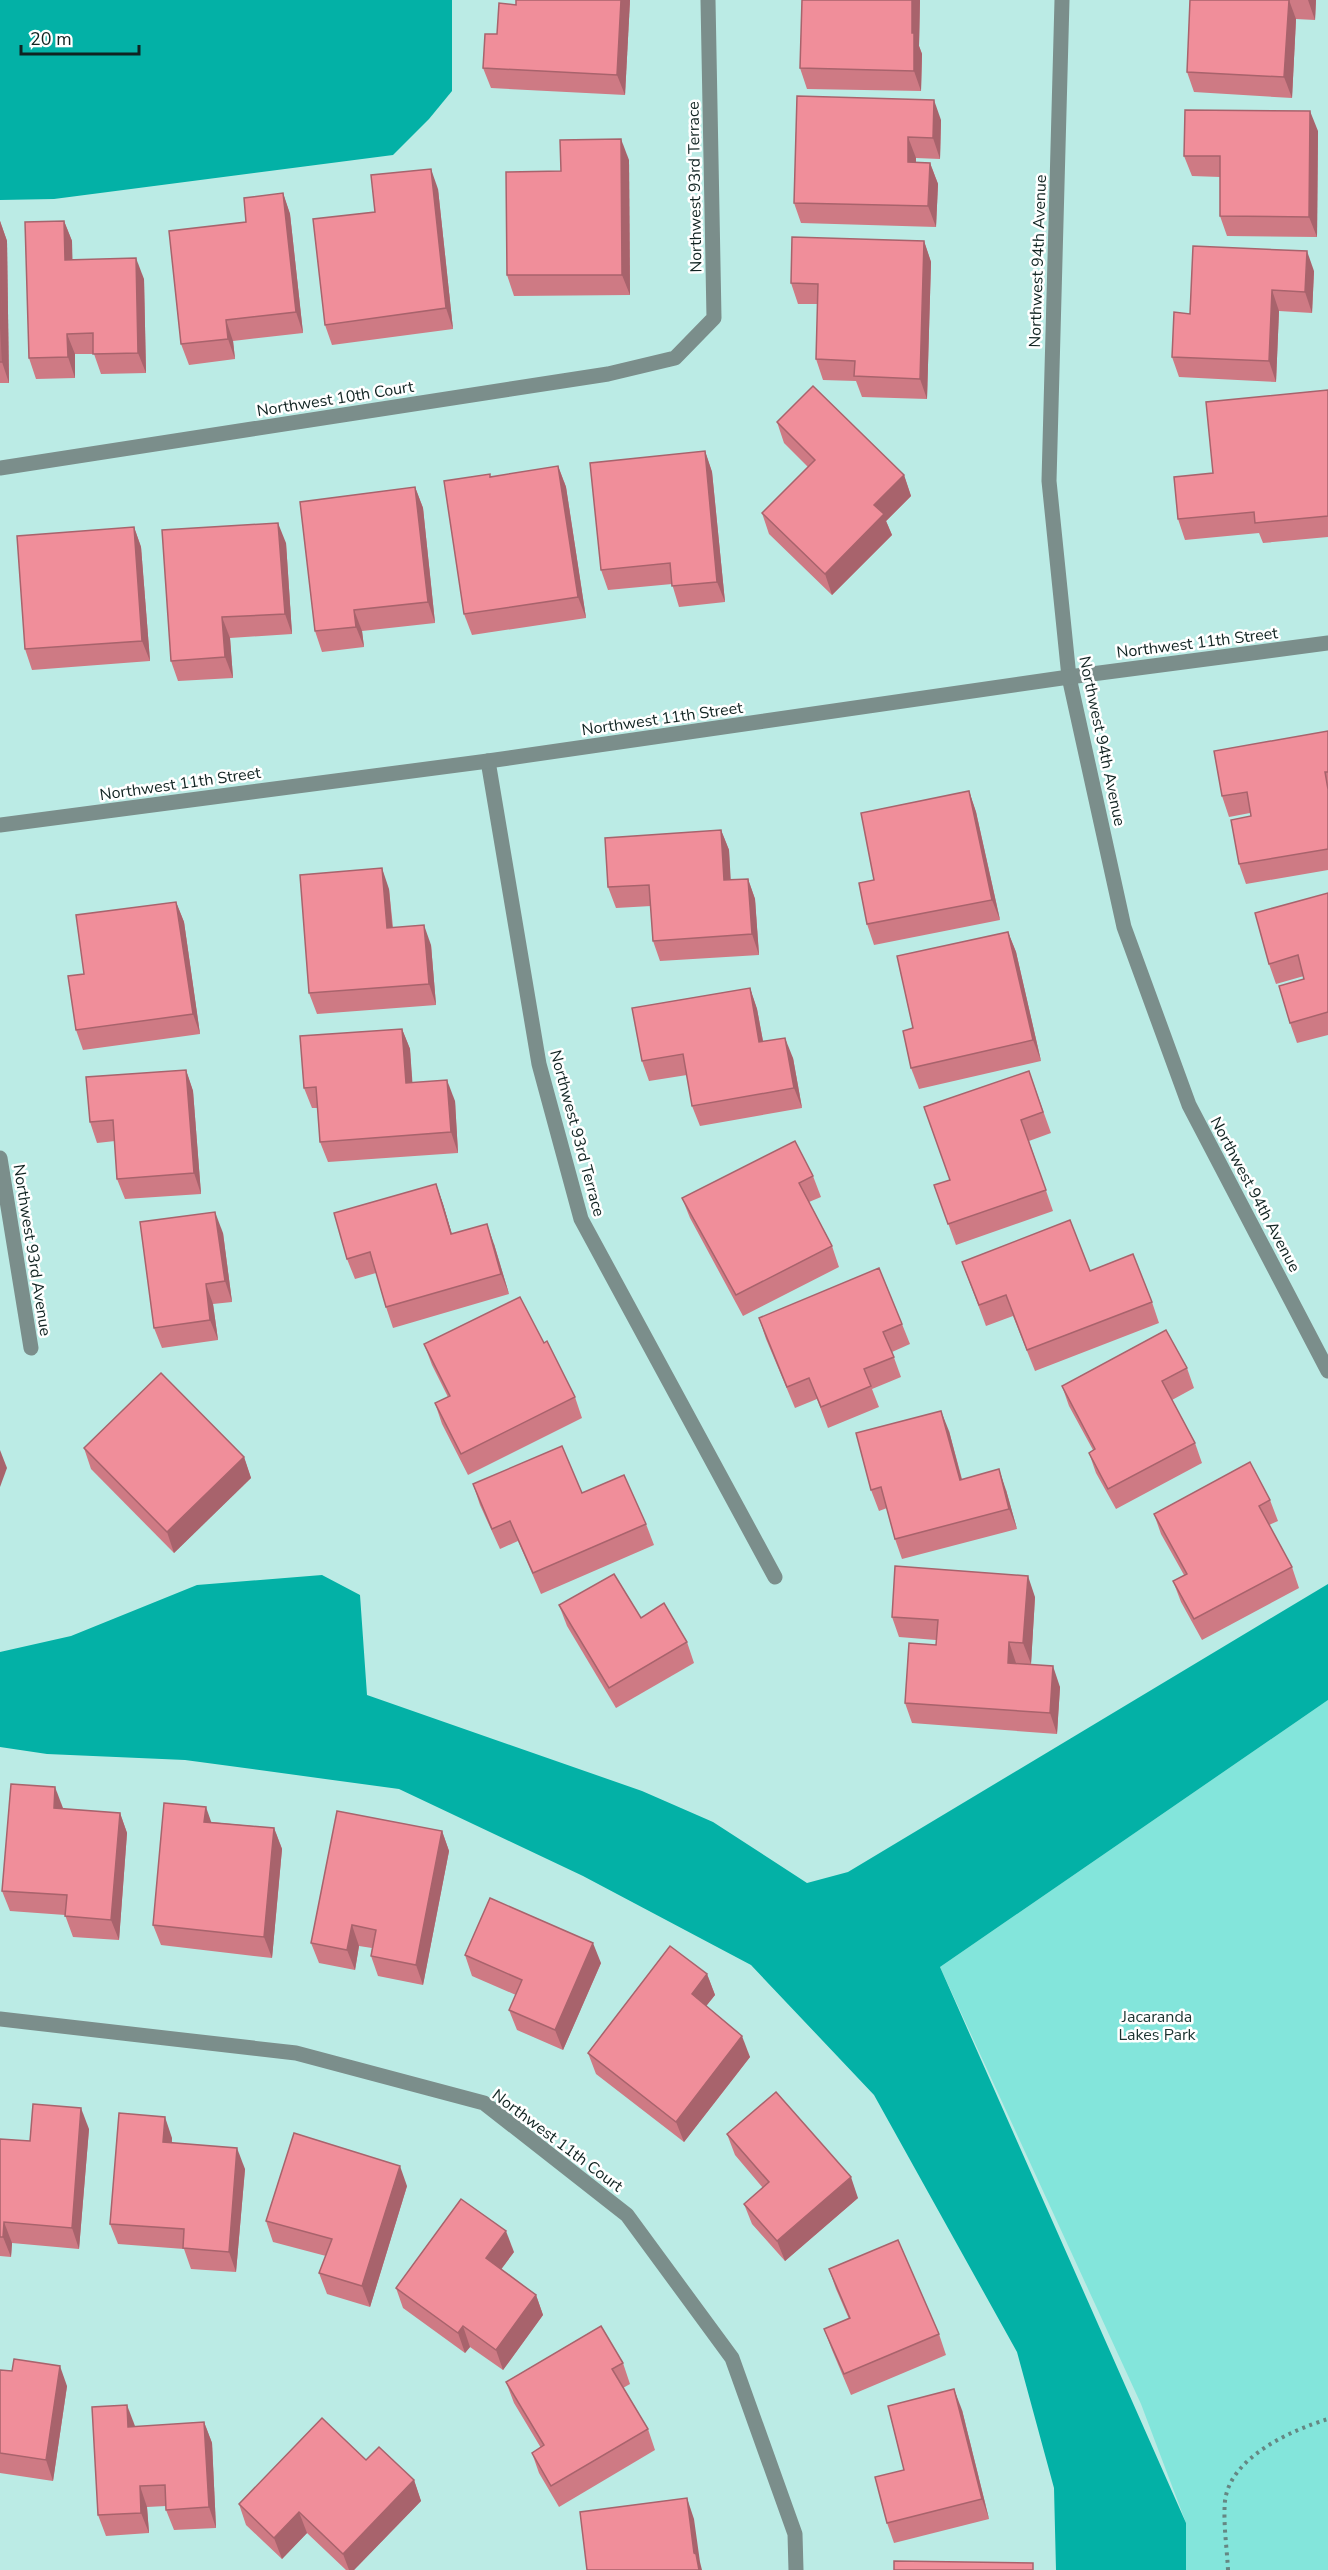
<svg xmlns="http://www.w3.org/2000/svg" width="1328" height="2570" font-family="'Nunito Sans',sans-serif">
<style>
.green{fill:#83e5db}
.water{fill:#03b1a6}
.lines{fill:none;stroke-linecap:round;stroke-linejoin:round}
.path{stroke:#658783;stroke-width:4;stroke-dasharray:3 4.5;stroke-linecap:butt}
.minor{stroke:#7b8e8b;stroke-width:15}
.wall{fill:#ce7a84}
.shaded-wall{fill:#a8636c}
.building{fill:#f08e9a;stroke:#a8636c;stroke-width:1.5}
.labels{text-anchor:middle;stroke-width:5;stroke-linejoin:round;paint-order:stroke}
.street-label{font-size:16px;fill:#102321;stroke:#fff}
.park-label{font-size:16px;fill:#1b3330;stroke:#fff}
</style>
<rect width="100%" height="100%" fill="#bbebe5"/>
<path class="green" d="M1328 1700V2570H1186V2523L1141 2404 940 1967Z"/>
<g class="water">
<path d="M0 0H452V91L429 119 393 155 54 199 0 200Z"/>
<path d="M322 1575 360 1595 367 1695 642 1791 713 1822 807 1883 848 1872 1328 1584V1700L940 1967 1186 2523V2570H1056L1054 2488 1017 2352 874 2095 751 1965 583 1876 399 1789 185 1760 47 1754 0 1747V1652L71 1636 197 1585Z"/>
</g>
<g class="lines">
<path class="path" d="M1228 2570C1227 2548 1223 2523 1225 2501 1230 2457 1292 2430 1328 2419"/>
<g class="minor">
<path d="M1062 0 1049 481 1069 677 1124 927 1189 1105 1328 1371"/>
<path d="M0 468 608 374 675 358 714 318 708 0"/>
<path d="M488 761 539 1064 581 1219 775 1577"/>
<path d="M0 825 488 761 1069 677 1328 643"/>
<path d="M0 1158 31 1348"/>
<path d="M0 2019 296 2053 484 2103 627 2215 732 2358 795 2534 796 2570"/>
</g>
</g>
<g class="wall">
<path d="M630 0 625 95 491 88 483 68 497 34 516 5Z"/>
<path d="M802 0H920L919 46 922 54 921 91 807 89 800 68Z"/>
<path d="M1190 0H1316L1315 20 1296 19 1292 98 1194 92 1187 72Z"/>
<path d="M797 96 941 120 940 159 916 158V163H930L938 184 936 227 801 223 794 203Z"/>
<path d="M1318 131 1317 237 1227 236 1220 216V177L1192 176 1184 156Z"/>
<path d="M629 160 630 295 514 296 507 275 561 171Z"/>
<path d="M438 189 453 329 332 345 325 325 375 212Z"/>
<path d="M283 193 290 214 303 333 233 341 235 359 189 365 181 344 246 222Z"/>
<path d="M0 221 7 241 9 383H0Z"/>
<path d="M64 221 72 241V260L144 279 146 373 101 374 94 354H75V378L36 379 29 358Z"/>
<path d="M924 241 931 262 927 399 862 397 856 381 823 380 816 359 818 304H798L791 283Z"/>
<path d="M1314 271 1312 313 1279 311 1276 382 1179 377 1172 357 1190 314Z"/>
<path d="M1328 390V537L1263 543 1259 533 1185 540 1178 519 1213 473Z"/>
<path d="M777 422 904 475 911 496 886 521 892 535 832 595 769 534 762 513 808 467 784 443Z"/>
<path d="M705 451 712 472 725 602 679 607 672 584 608 590 601 570Z"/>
<path d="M558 466 566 487 586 618 472 635 464 614Z"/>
<path d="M415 487 423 508 435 623 362 631 364 647 322 652 315 631Z"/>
<path d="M134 527 141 547 150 661 32 670 25 649Z"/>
<path d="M286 543 292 634 230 638 233 678 178 681 171 661Z"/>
<path d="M1328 731V870L1246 884 1239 864 1251 816 1250 813 1229 817 1222 796Z"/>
<path d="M969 791 976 812 1000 920 874 945 867 924Z"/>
<path d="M721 830 729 850 730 879H748L755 899 759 955 660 961 653 941 651 906 616 908 608 887Z"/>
<path d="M389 889 393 927 431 945 436 1005 317 1014 309 993Z"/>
<path d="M1328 893V1035L1297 1043 1290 1023 1304 979V976L1276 984 1269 964Z"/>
<path d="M176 902 184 922 200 1034 83 1050 76 1030 84 974Z"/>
<path d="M1008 932 1016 952 1041 1061 919 1089 911 1068 913 1028Z"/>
<path d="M750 988 757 1009 763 1041 793 1058 802 1108 700 1126 692 1106 687 1075 649 1081 642 1061Z"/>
<path d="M402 1029 410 1049 412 1083 455 1101 458 1153 328 1162 320 1142 318 1108H312L304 1088Z"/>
<path d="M186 1070 193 1091 201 1194 125 1199 117 1179 115 1141 97 1143 90 1122Z"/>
<path d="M1029 1071 1051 1133 1029 1141 1053 1211 956 1245 934 1185 950 1180Z"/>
<path d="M813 1176 821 1197 809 1202 832 1246 839 1267 743 1316 690 1218 682 1198Z"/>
<path d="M436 1184 443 1204 452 1234 494 1244 509 1294 393 1328 386 1307 376 1273 355 1279 347 1259Z"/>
<path d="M223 1233 232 1302 213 1304 218 1340 162 1348 154 1328Z"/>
<path d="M962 1262 1090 1271 1152 1302 1159 1323 1035 1371 1013 1316 986 1326Z"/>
<path d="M759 1318 902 1324 910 1344 892 1352 901 1377 872 1389 879 1407 828 1428 817 1399 795 1408 766 1339Z"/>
<path d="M544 1343 575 1397 582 1418 468 1475 442 1424 435 1403 448 1397 432 1365 424 1344Z"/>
<path d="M1187 1368 1194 1388 1172 1400 1195 1443 1202 1463 1116 1509 1096 1473 1089 1453 1093 1450 1069 1406 1062 1386Z"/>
<path d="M949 1431 962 1479 1006 1490 1017 1529 902 1559 895 1539 887 1508 879 1511 871 1490Z"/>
<path d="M84 1448 244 1457 251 1478 174 1553 91 1469Z"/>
<path d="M473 1484 582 1493 646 1524 654 1545 541 1594 518 1541 500 1549 480 1505Z"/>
<path d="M1270 1500 1278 1521 1269 1525 1292 1567 1299 1588 1202 1640 1181 1602 1173 1581 1184 1575 1161 1534 1154 1514Z"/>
<path d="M1035 1597 1031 1664 1060 1687 1057 1734 912 1723 905 1703 936 1645V1640L899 1637 892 1617Z"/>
<path d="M559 1605 641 1618 687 1642 694 1663 616 1708 567 1626Z"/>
<path d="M63 1808V1809L120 1813 127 1833 119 1940 73 1937 65 1915 10 1911 2 1891Z"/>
<path d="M211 1822 274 1828 282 1849 272 1958 161 1945 153 1925Z"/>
<path d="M442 1831 449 1851 423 1985 378 1976 371 1956 372 1948 359 1946 355 1970 319 1963 311 1943Z"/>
<path d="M465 1955 601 1963 563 2050 517 2030 509 2010 516 1995 472 1976Z"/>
<path d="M707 1974 715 1995 706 2006 750 2057 684 2142 596 2074 588 2053Z"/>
<path d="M89 2129 79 2249 12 2243 11 2257 0 2256V2139L30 2141Z"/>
<path d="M727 2134 858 2198 785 2261 752 2224 744 2204 763 2188 735 2155Z"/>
<path d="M172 2138V2143L245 2169 236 2272 191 2269 184 2249 118 2244 110 2224Z"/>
<path d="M407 2186 370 2307 327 2294 319 2273 326 2256 273 2242 266 2221Z"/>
<path d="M514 2252 501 2269 536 2295 543 2315 503 2370 470 2347 465 2353 403 2308 396 2288Z"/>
<path d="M829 2269 939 2334 946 2355 851 2395 832 2350 824 2329 849 2319 836 2289Z"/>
<path d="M623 2363 630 2384 623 2388 648 2429 655 2450 559 2507 539 2473 532 2453 541 2448 514 2403 506 2382Z"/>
<path d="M0 2370 67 2386 53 2481 0 2473Z"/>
<path d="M962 2410 989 2519 894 2543 887 2523 904 2470Z"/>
<path d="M204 2422 212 2443 216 2528 174 2530 166 2510V2506L147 2507 149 2533 106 2536 98 2515 135 2427Z"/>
<path d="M366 2460 414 2480 421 2501 354 2570H346L307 2533 282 2559 246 2525 239 2504Z"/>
</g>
<g class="shaded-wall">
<path d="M621 0H630L625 95 617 75Z"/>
<path d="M912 0H920L919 46 922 54 921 91 914 71 912 33Z"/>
<path d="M1289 0 1296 19 1292 98 1284 77Z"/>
<path d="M1308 0H1316L1315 20Z"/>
<path d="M934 100 941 120 940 159 933 138Z"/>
<path d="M1310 111 1318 131 1317 237 1309 217Z"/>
<path d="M908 137 916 158 915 183 908 162Z"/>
<path d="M621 139 629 160 630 295 622 275Z"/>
<path d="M930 163 938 184 936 227 928 206Z"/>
<path d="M431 169 438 189 453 329 446 308Z"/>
<path d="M283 193 290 214 303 333 296 312Z"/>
<path d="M0 221 7 241 9 383 2 362Z"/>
<path d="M64 221 72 241 73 280 65 260Z"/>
<path d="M924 241 931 262 927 399 920 379Z"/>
<path d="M1307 251 1314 271 1312 313 1305 292Z"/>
<path d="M136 258 144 279 146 373 138 353Z"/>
<path d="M1272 290 1279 311 1276 382 1269 361Z"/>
<path d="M226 320 233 341 235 359 228 339Z"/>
<path d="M67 334 75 354V378L68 357Z"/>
<path d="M705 451 712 472 725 602 717 582Z"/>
<path d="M558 466 566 487 586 618 578 597Z"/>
<path d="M904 475 911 496 886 521 892 535 832 595 825 574 874 505Z"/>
<path d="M415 487 423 508 435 623 428 602Z"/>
<path d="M278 523 286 543 292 634 285 614Z"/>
<path d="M134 527 141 547 150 661 142 641Z"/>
<path d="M354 610 362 631 364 647 356 627Z"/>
<path d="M222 617 230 638 233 678 225 657Z"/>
<path d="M969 791 976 812 1000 920 992 900Z"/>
<path d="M721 830 729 850 732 900 724 880Z"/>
<path d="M382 868 389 889 394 948 387 928Z"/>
<path d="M748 879 755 899 759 955 752 934Z"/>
<path d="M176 902 184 922 200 1034 193 1014Z"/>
<path d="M424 925 431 945 436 1005 429 984Z"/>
<path d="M1008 932 1016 952 1041 1061 1033 1040Z"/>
<path d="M750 988 757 1009 767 1063 759 1042Z"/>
<path d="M402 1029 410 1049 414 1104 406 1083Z"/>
<path d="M785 1038 793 1058 802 1108 794 1088Z"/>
<path d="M186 1070 193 1091 201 1194 194 1173Z"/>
<path d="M447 1080 455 1101 458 1153 451 1132Z"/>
<path d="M436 1184 443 1204 458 1255 451 1234Z"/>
<path d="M215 1212 223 1233 232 1302 225 1281Z"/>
<path d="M487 1224 494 1244 509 1294 501 1274Z"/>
<path d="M206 1284 213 1304 218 1340 210 1320Z"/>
<path d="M941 1411 949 1431 967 1500 960 1480Z"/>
<path d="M0 1450 7 1468 0 1487Z"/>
<path d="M244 1457 251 1478 174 1553 167 1532Z"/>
<path d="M999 1469 1006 1490 1017 1529 1009 1509Z"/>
<path d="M1028 1576 1035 1597 1031 1664 1023 1643Z"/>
<path d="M1009 1642 1016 1663H1008Z"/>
<path d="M1053 1666 1060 1687 1057 1734 1050 1713Z"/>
<path d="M55 1787 63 1808 61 1828 54 1808Z"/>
<path d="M206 1807 213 1827 204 1822Z"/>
<path d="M120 1813 127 1833 119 1940 111 1920Z"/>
<path d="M274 1828 282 1849 272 1958 264 1937Z"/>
<path d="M442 1831 449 1851 423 1985 416 1965Z"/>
<path d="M352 1925 359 1946 355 1970 347 1950Z"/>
<path d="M593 1943 601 1963 563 2050 555 2030Z"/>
<path d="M707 1974 715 1995 699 2015 692 1994Z"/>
<path d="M742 2036 750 2057 684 2142 676 2122Z"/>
<path d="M81 2108 89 2129 79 2249 72 2228Z"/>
<path d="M165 2117 172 2138 170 2163 163 2142Z"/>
<path d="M237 2148 245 2169 236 2272 229 2252Z"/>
<path d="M400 2166 407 2186 370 2307 362 2286Z"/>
<path d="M851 2177 858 2198 785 2261 777 2241Z"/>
<path d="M4 2222 12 2243 11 2257 3 2237Z"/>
<path d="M506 2231 514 2252 494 2279 486 2258Z"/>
<path d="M536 2295 543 2315 503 2370 496 2350Z"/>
<path d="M463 2326 470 2347 465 2353 458 2333Z"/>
<path d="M60 2366 67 2386 53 2481 46 2460Z"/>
<path d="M954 2389 962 2410 989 2519 982 2499Z"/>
<path d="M127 2405 135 2426 136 2448 128 2427Z"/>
<path d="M204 2422 212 2443 216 2528 209 2507Z"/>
<path d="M414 2480 421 2501 354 2570H349L343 2554Z"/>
<path d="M140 2486 147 2507 149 2533 141 2513Z"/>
<path d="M687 2498 694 2519 700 2562 702 2570H699L694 2553Z"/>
<path d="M299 2512 307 2533 282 2559 274 2538Z"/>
</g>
<g class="building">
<path d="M516 0H621L617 75 483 68 485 34H497L499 3 516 5Z"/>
<path d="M802 0H912V33H914V71L800 68Z"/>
<path d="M1190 0H1289L1284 77 1187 72Z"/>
<path d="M797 96 934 100 933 138 908 137V162L930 163 928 206 794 203Z"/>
<path d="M1185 110 1310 111 1309 217 1220 216V156H1184Z"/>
<path d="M621 139 622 275H507L506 172 561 171 560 140Z"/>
<path d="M431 169 446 308 325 325 313 219 375 212 371 175Z"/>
<path d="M283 193 296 312 226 320 228 339 181 344 169 231 246 222 244 198Z"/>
<path d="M64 221 65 260 136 258 138 353 93 354V333L67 334 68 357 29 358 25 222Z"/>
<path d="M0 226 2 362H0Z"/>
<path d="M792 237 924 241 920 379 854 376 855 361 816 359 818 284 791 283Z"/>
<path d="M1193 246 1307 251 1305 292 1272 290 1269 361 1172 357 1174 312 1190 314Z"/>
<path d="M813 386 904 475 874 505 884 514 825 574 762 513 815 460 777 422Z"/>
<path d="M1328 390V516L1255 523 1254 512 1178 519 1174 477 1213 473 1206 402Z"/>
<path d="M705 451 717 582 672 586 670 563 601 570 590 463Z"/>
<path d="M558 466 578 597 464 614 444 481 490 474V477Z"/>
<path d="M415 487 428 602 354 610 356 627 315 631 300 502Z"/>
<path d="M278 523 285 614 222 617 225 657 171 661 162 530Z"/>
<path d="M134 527 142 641 25 649 17 536Z"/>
<path d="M1328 731V772H1325L1328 789V849L1239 864 1231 820 1251 816 1247 792 1222 796 1214 751Z"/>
<path d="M969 791 992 900 867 924 859 883 874 880 861 813Z"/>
<path d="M721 830 724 880 748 879 752 934 653 941 649 885 608 887 605 838Z"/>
<path d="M382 868 387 928 424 925 429 984 309 993 300 875Z"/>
<path d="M1328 893V1012L1290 1023 1279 986 1304 979 1298 955 1269 964 1255 913Z"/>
<path d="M176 902 193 1014 76 1030 68 976 84 974 76 915Z"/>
<path d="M1008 932 1033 1040 911 1068 903 1031 913 1028 897 956Z"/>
<path d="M750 988 759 1042 785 1038 794 1088 692 1106 683 1054 642 1061 632 1008Z"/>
<path d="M402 1029 406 1083 447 1080 451 1132 320 1142 316 1087 304 1088 300 1036Z"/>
<path d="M186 1070 194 1173 117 1179 113 1120 90 1122 86 1077Z"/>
<path d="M1029 1071 1043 1112 1021 1120 1046 1190 948 1224 934 1185 950 1180 924 1107Z"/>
<path d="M795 1141 813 1176 799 1183 832 1246 736 1295 682 1198Z"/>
<path d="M436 1184 451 1234 487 1224 501 1274 386 1307 370 1252 347 1259 334 1213Z"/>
<path d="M215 1212 225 1281 206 1284 210 1320 154 1328 140 1222Z"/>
<path d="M1070 1220 1090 1271 1133 1254 1152 1302 1027 1350 1006 1295 979 1305 962 1262Z"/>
<path d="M879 1268 902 1324 883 1332 894 1357 864 1369 871 1386 821 1407 809 1378 787 1387 759 1318Z"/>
<path d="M520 1297 544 1343 547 1341 575 1397 461 1454 435 1403 450 1396 424 1344Z"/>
<path d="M1166 1330 1187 1368 1162 1381 1195 1443 1108 1489 1089 1453 1095 1449 1062 1386Z"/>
<path d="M161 1373 244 1457 167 1532 84 1448Z"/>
<path d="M941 1411 960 1480 999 1469 1009 1509 895 1539 881 1487 871 1490 856 1433Z"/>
<path d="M562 1446 582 1493 624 1475 646 1524 533 1573 510 1521 492 1529 473 1484Z"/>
<path d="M1250 1462 1270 1500 1259 1506 1292 1567 1194 1619 1173 1581 1187 1574 1154 1514Z"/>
<path d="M895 1566 1028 1576 1023 1643 1009 1642 1008 1663 1053 1666 1050 1713 905 1703 909 1643 936 1645 938 1620 892 1617Z"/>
<path d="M614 1574 641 1618 664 1603 687 1642 609 1688 559 1605Z"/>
<path d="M11 1784 55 1787 54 1808 120 1813 111 1920 65 1916 67 1895 2 1891Z"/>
<path d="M164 1803 206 1807 204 1822 274 1828 264 1937 153 1925Z"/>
<path d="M337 1811 442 1831 416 1965 371 1956 376 1930 352 1925 347 1950 311 1943Z"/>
<path d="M490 1898 593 1943 555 2030 509 2010 522 1980 465 1955Z"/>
<path d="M670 1946 707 1974 692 1994 742 2036 676 2122 588 2053Z"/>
<path d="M776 2092 851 2177 777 2241 744 2204 769 2182 727 2134Z"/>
<path d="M33 2104 81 2108 72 2228 4 2222 3 2237H0V2139L30 2141Z"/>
<path d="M119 2113 165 2117 163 2142 237 2148 229 2252 183 2248 184 2229 110 2224Z"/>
<path d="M294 2133 400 2166 362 2286 319 2273 332 2239 266 2221Z"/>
<path d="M461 2199 506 2231 486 2258 536 2295 496 2350 463 2326 458 2333 396 2288Z"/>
<path d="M898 2240 939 2334 844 2374 824 2329 850 2318 829 2269Z"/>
<path d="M601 2326 623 2363 612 2369 648 2429 551 2486 532 2453 544 2445 506 2382Z"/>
<path d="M14 2359 60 2366 46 2460 0 2453V2370L12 2371Z"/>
<path d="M954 2389 982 2499 887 2523 875 2477 904 2470 888 2406Z"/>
<path d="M127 2405 128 2427 204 2422 209 2507 166 2510 165 2485 140 2486 141 2513 98 2515 92 2407Z"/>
<path d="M322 2418 366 2460 379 2447 414 2480 343 2554 299 2512 274 2538 239 2504Z"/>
<path d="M687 2498 694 2553 696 2554 699 2570H587L580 2512Z"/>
<path d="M894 2561 1033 2563V2570H894Z"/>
</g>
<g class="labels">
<g class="street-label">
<text transform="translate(694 187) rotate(-91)" y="6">Northwest 93rd Terrace</text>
<text transform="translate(1037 261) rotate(-88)" y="6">Northwest 94th Avenue</text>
<text transform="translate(335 398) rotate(-9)" y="6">Northwest 10th Court</text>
<text transform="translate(1197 642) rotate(-7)" y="6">Northwest 11th Street</text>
<text transform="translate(662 718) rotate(-8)" y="6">Northwest 11th Street</text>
<text transform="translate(1103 741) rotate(78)" y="6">Northwest 94th Avenue</text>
<text transform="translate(180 783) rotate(-8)" y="6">Northwest 11th Street</text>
<text transform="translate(578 1133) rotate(75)" y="6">Northwest 93rd Terrace</text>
<text transform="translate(1256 1194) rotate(62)" y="6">Northwest 94th Avenue</text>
<text transform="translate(33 1250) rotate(81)" y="6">Northwest 93rd Avenue</text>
<text transform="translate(558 2140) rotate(37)" y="6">Northwest 11th Court</text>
</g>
<g class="park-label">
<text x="1157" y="2022">Jacaranda<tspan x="1157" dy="18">Lakes Park</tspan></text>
</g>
</g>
<path d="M21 45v9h118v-9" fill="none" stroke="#102321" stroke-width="3"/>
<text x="30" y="45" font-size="18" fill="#102321" stroke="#ffffff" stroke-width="4.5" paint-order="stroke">20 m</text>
</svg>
